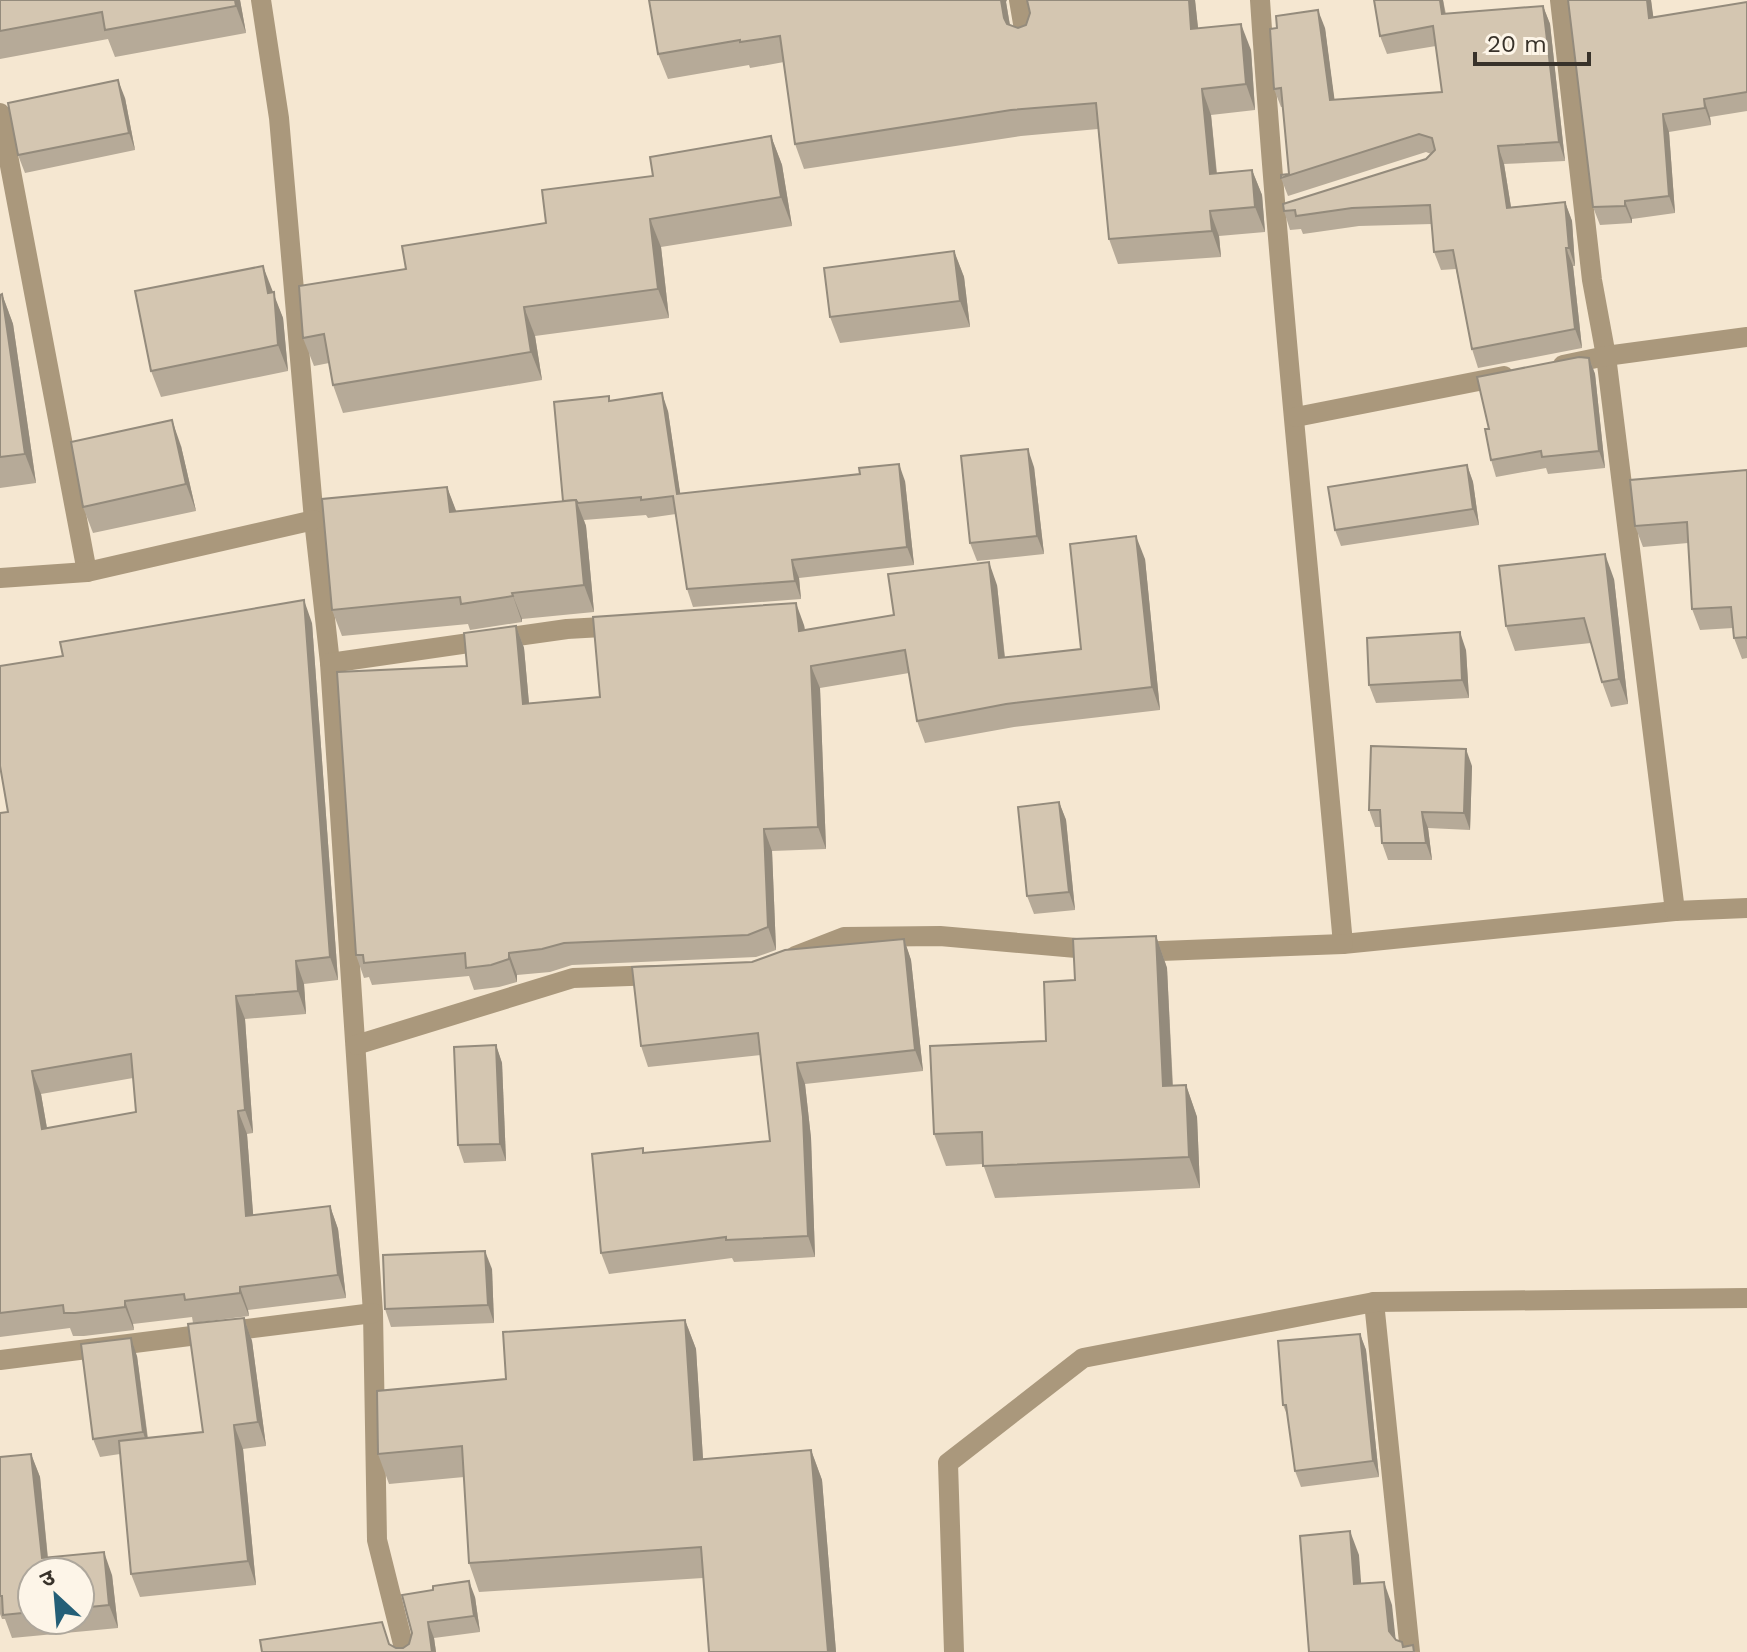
<svg xmlns="http://www.w3.org/2000/svg" width="1747" height="1652" font-family="'Work Sans','Noto Sans Devanagari',sans-serif">
<style>
.lines{fill:none;stroke-linecap:round;stroke-linejoin:round}
.minor{stroke:#aa987c;stroke-width:20}
.wall{fill:#b6aa98;fill-rule:evenodd}
.shaded-wall{fill:#948b7c}
.building{fill:#d4c6b1;stroke:#948b7c;stroke-width:2;fill-rule:evenodd}
</style>
<rect width="100%" height="100%" fill="#f5e7d1"/>
<g class="lines">
<g class="minor">
<path d="M261 0 279 118 314 520 330 663 373 1313 377 1540 405 1652"/>
<path d="M1019 0 1026 41"/>
<path d="M1260 0C1281 315 1315 630 1343 944L1675 911 1747 908"/>
<path d="M1560 0 1592 280 1606 356 1675 911"/>
<path d="M0 113 87 572"/>
<path d="M1563 365 1606 356 1747 337"/>
<path d="M1296 417 1504 376"/>
<path d="M0 578 87 572 314 520"/>
<path d="M330 663 567 629 620 626"/>
<path d="M1135 952 1343 944"/>
<path d="M795 956 844 937 940 936 1099 950"/>
<path d="M356 1045 573 978 658 975"/>
<path d="M1374 1302 1410 1652"/>
<path d="M0 1360 373 1313"/>
<path d="M954 1652 948 1463 1083 1358 1374 1302 1747 1298"/>
</g>
</g>
<g class="wall">
<path d="M0 0H240L246 33 115 57 108 39 0 59Z"/>
<path d="M649 0 1006 2 1010 25 1018 28 1026 25 1030 13 1027 0H1195L1198 29 1251 50 1255 110 1211 115 1217 173 1252 170 1262 195 1265 232 1219 236 1221 257 1118 264 1109 239 1098 129 1021 136 804 169 795 144 784 62 750 68 749 65 668 79 658 54Z"/>
<path d="M1374 0H1443L1446 14 1543 6 1550 24 1565 161 1504 164 1511 207 1565 202 1572 221 1575 266H1573L1582 348 1478 368 1472 349 1456 269 1441 270 1434 252 1432 224 1359 226 1303 234 1301 229 1290 230 1284 211 1426 159 1431 154 1426 152 1288 196 1281 178 1289 174 1283 107H1281L1274 89 1325 28 1334 100 1442 92 1436 46 1387 54 1380 36Z"/>
<path d="M1568 0H1651L1653 18 1747 2V111L1710 117 1711 125 1669 132 1675 213 1632 219V223L1600 225 1593 207Z"/>
<path d="M125 98 135 150 25 173 18 155Z"/>
<path d="M771 136 782 165 792 226 661 247 669 318 535 336 542 380 343 413 333 385 329 363 314 366 303 338 406 269 546 223 653 176Z"/>
<path d="M954 251 964 277 970 327 840 343 830 317Z"/>
<path d="M272 292 283 318 288 371 161 397 151 371Z"/>
<path d="M2 294 13 324 36 483 0 488V295Z"/>
<path d="M1589 358 1595 374 1605 468 1548 474 1546 468 1496 477 1491 460 1489 429Z"/>
<path d="M610 401 668 411 680 494 905 481 914 565 799 578 801 599 693 607 687 589 676 514 648 518 646 515 584 520 586 526 594 612 522 619V622L470 630 468 624 342 636 332 610 447 487 456 512 563 501Z"/>
<path d="M181 446 196 511 93 533 83 507Z"/>
<path d="M1467 465 1473 482 1479 525 1341 546 1335 530Z"/>
<path d="M1034 467 1044 554 977 561 970 543Z"/>
<path d="M1747 470V658L1742 659 1734 638 1733 628 1700 630 1692 609 1688 543 1643 547 1635 526 1732 472Z"/>
<path d="M1145 559 1160 710 1014 727 925 743 917 721 909 673 820 688 826 849 772 851 776 950 756 957 572 965 550 972 517 975V982L499 987 474 990 469 976 372 985 369 977 364 978 356 955 467 666 516 626 524 648 529 703 600 697 804 625 805 630 894 615 997 585 1005 657 1081 649Z"/>
<path d="M1614 579 1628 704 1611 707 1602 682 1591 643 1515 651 1506 626Z"/>
<path d="M312 623 338 980 304 984 306 1014 245 1019 253 1133 247 1134 253 1215 330 1206 338 1229 346 1298 248 1310 249 1316 193 1323 192 1317 133 1324 134 1330 84 1336H73L70 1328 0 1337V813L8 812ZM133 1078 136 1112 47 1128 41 1094Z"/>
<path d="M1466 650 1469 698 1376 703 1369 685Z"/>
<path d="M1472 766 1470 830 1428 828 1432 860H1388L1382 843 1381 827H1375L1369 810Z"/>
<path d="M1059 802 1066 820 1075 910 1034 914 1027 896Z"/>
<path d="M1156 936 1167 968 1173 1086 1186 1085 1197 1117 1200 1188 995 1198 983 1164 946 1166 934 1134 1046 1041 1075 980Z"/>
<path d="M904 939 911 960 923 1071 805 1084 811 1138 815 1257 734 1262 732 1258 609 1274 601 1253 643 1148 644 1153 770 1141 761 1055 648 1067 641 1046 752 962Z"/>
<path d="M496 1045 502 1063 506 1161 464 1163 458 1145Z"/>
<path d="M492 1269 494 1323 391 1327 385 1309Z"/>
<path d="M244 1318 252 1341 266 1446 243 1449 256 1585 140 1597 131 1574 120 1454 100 1457 93 1439 137 1356 148 1438 203 1432Z"/>
<path d="M685 1320 696 1349 703 1459 811 1450 822 1480 836 1652H709L703 1578 479 1592 469 1563 464 1477 389 1484 378 1454 506 1379Z"/>
<path d="M1360 1334 1366 1350 1379 1477 1301 1487 1295 1471 1288 1417 1283 1405Z"/>
<path d="M31 1454 40 1477 48 1558 112 1575 118 1628 12 1638 5 1619H2L0 1614V1457ZM32 1572H80V1620H32Z"/>
<path d="M402 1595 475 1597 480 1632 434 1638 436 1652H262L390 1645 396 1648H403L409 1644 412 1633Z"/>
</g>
<g class="shaded-wall">
<path d="M235 0H240L246 33 236 6Z"/>
<path d="M1001 0H1007L1006 2 1013 44 1004 18Z"/>
<path d="M1189 0H1195L1201 55 1191 29Z"/>
<path d="M1440 0H1443L1448 33 1442 14Z"/>
<path d="M1647 0H1651L1656 36 1649 18Z"/>
<path d="M1543 6 1550 24 1565 161 1559 142Z"/>
<path d="M1318 10 1325 28 1337 118 1330 100Z"/>
<path d="M1241 24 1251 50 1255 110 1246 84Z"/>
<path d="M118 80 125 98 135 150 129 133Z"/>
<path d="M1202 89 1211 115 1219 200 1210 174Z"/>
<path d="M1704 99 1710 117 1711 125 1705 108Z"/>
<path d="M1663 114 1669 132 1675 213 1669 196Z"/>
<path d="M771 136 782 165 792 226 781 197Z"/>
<path d="M1498 146 1504 164 1514 226 1507 208Z"/>
<path d="M1252 170 1262 195 1265 232 1255 207Z"/>
<path d="M1625 201 1632 219V223L1625 206Z"/>
<path d="M1565 202 1572 221 1575 266 1569 248Z"/>
<path d="M1210 211 1219 236 1221 257 1212 231Z"/>
<path d="M650 219 661 247 669 318 658 289Z"/>
<path d="M1566 248 1573 266 1582 348 1575 329Z"/>
<path d="M954 251 964 277 970 327 960 301Z"/>
<path d="M263 266 283 318 288 371 278 345Z"/>
<path d="M2 294 13 324 36 483 25 454Z"/>
<path d="M524 307 535 336 542 380 531 352Z"/>
<path d="M1589 358 1595 374 1605 468 1599 451Z"/>
<path d="M662 393 668 411 683 512 677 494Z"/>
<path d="M172 420 181 446 196 511 186 484Z"/>
<path d="M1028 449 1034 467 1044 554 1037 536Z"/>
<path d="M899 464 905 481 914 565 907 547Z"/>
<path d="M1467 465 1473 482 1479 525 1473 509Z"/>
<path d="M447 487 457 513 450 512Z"/>
<path d="M576 500 586 526 594 612 584 585Z"/>
<path d="M1136 536 1145 559 1160 710 1152 687Z"/>
<path d="M1605 554 1614 579 1628 704 1619 679Z"/>
<path d="M792 560 799 578 801 599 795 581Z"/>
<path d="M989 562 997 585 1007 680 999 658Z"/>
<path d="M512 593 522 619V622L513 596Z"/>
<path d="M304 600 312 623 338 980 330 957Z"/>
<path d="M796 603 804 625 808 653 799 631Z"/>
<path d="M516 626 524 648 531 726 523 704Z"/>
<path d="M1460 632 1466 650 1469 698 1462 680Z"/>
<path d="M811 666 820 688 826 849 818 827Z"/>
<path d="M1466 749 1472 766 1470 830 1464 813Z"/>
<path d="M1059 802 1066 820 1075 910 1069 892Z"/>
<path d="M1422 812 1428 828 1432 860 1426 843Z"/>
<path d="M764 829 772 851 776 950 768 927Z"/>
<path d="M1156 936 1167 968 1174 1118 1163 1086Z"/>
<path d="M904 939 911 960 923 1071 915 1050Z"/>
<path d="M509 953 517 975V982L509 959Z"/>
<path d="M296 961 304 984 306 1014 298 991Z"/>
<path d="M236 996 245 1019 253 1133 245 1110Z"/>
<path d="M496 1045 502 1063 506 1161 500 1144Z"/>
<path d="M797 1063 805 1084 811 1138 815 1257 808 1236Z"/>
<path d="M32 1071 41 1094 51 1152 42 1129Z"/>
<path d="M1186 1085 1197 1117 1200 1188 1189 1157Z"/>
<path d="M238 1111 247 1134 255 1239 246 1216Z"/>
<path d="M330 1206 338 1229 346 1298 338 1275Z"/>
<path d="M485 1251 492 1269 494 1323 488 1305Z"/>
<path d="M240 1287 248 1310 249 1316 240 1293Z"/>
<path d="M125 1301 133 1324 134 1330 125 1307Z"/>
<path d="M244 1318 252 1341 266 1446 258 1422Z"/>
<path d="M685 1320 696 1349 705 1490 694 1460Z"/>
<path d="M1360 1334 1366 1350 1379 1477 1373 1461Z"/>
<path d="M131 1338 137 1356 149 1450 143 1432Z"/>
<path d="M234 1425 243 1449 256 1585 248 1561Z"/>
<path d="M811 1450 822 1480 836 1652H828Z"/>
<path d="M31 1454 40 1477 49 1572 42 1558Z"/>
<path d="M1350 1531 1359 1555 1363 1607 1354 1584Z"/>
<path d="M104 1552 112 1575 118 1628 109 1605Z"/>
<path d="M469 1581 475 1597 480 1632 474 1616Z"/>
<path d="M1384 1582 1392 1605 1397 1652 1389 1631Z"/>
<path d="M428 1622 434 1638 436 1652H432Z"/>
</g>
<g class="building">
<path d="M0 0H235L236 6 105 30 102 12 0 31Z"/>
<path d="M649 0H1001L1004 18 1007 24 1018 28 1026 25 1030 13 1027 0H1189L1191 29 1241 24 1246 84 1202 89 1210 174 1252 170 1255 207 1210 211 1212 231 1109 239 1096 103 1011 110 795 144 780 36 740 42V40L658 54Z"/>
<path d="M1374 0H1440L1442 14 1543 6 1559 142 1498 146 1507 208 1565 202 1569 248H1566L1575 329 1472 349 1453 250 1434 252 1430 205 1352 208 1296 216 1295 210 1284 211 1283 204 1426 159 1435 150 1432 138 1419 134 1281 178V175L1289 174 1281 88 1274 89 1270 29 1277 28 1276 16 1318 10 1330 100 1442 92 1433 26 1380 36Z"/>
<path d="M1568 0H1647L1649 18 1747 2V92L1704 99 1705 108 1663 114 1669 196 1625 201V206L1593 207Z"/>
<path d="M118 80 129 133 18 155 8 103Z"/>
<path d="M771 136 781 197 650 219 658 289 524 307 531 352 333 385 324 334 303 338 299 286 406 269 402 246 546 223 542 190 653 176 650 157Z"/>
<path d="M954 251 960 301 830 317 824 268Z"/>
<path d="M263 266 268 293 274 292 278 345 151 371 135 291Z"/>
<path d="M2 294 25 454 0 457V295Z"/>
<path d="M1579 357 1589 358 1599 451 1542 457 1541 451 1491 460 1485 429H1489L1477 377Z"/>
<path d="M662 393 677 494 860 474 859 468 899 464 907 547 792 560 795 581 687 589 673 496 641 500V497L578 503 576 500 563 501 554 402 609 396V401Z"/>
<path d="M172 420 186 484 83 507 71 442Z"/>
<path d="M1028 449 1037 536 970 543 961 456Z"/>
<path d="M1467 465 1473 509 1335 530 1328 487Z"/>
<path d="M1747 470V639V637L1734 638 1731 607 1692 609 1687 522 1635 526 1630 480Z"/>
<path d="M447 487 450 512 576 500 584 585 512 593 513 596 461 604 460 597 332 610 322 499Z"/>
<path d="M1136 536 1152 687 1006 704 917 721 905 650 811 666 818 827 764 829 768 927 748 935 564 943 542 949 509 953V959L491 965 466 968 465 953 364 963 363 955H356L337 672 467 666 464 633 516 626 523 704 600 697 593 617 796 603 799 631 894 615 888 574 989 562 999 658 1081 649 1070 544Z"/>
<path d="M1605 554 1619 679 1602 682 1584 618 1506 626 1499 566Z"/>
<path d="M304 600 330 957 296 961 298 991 236 996 245 1110 238 1111 246 1216 330 1206 338 1275 240 1287V1293L185 1300 184 1294 125 1301V1307L75 1313H64L63 1305 0 1313V813L8 812 0 766V666L63 656 60 642ZM131 1054 136 1112 42 1129 32 1071Z"/>
<path d="M1460 632 1462 680 1369 685 1367 638Z"/>
<path d="M1371 746 1466 749 1464 813 1422 812 1426 843H1382L1380 810H1369Z"/>
<path d="M1059 802 1069 892 1027 896 1018 807Z"/>
<path d="M1156 936 1163 1086 1186 1085 1189 1157 983 1166 982 1132 934 1134 930 1046 1046 1041 1044 982 1075 980 1073 939Z"/>
<path d="M904 939 915 1050 797 1063 803 1117 808 1236 726 1240V1237L601 1253 592 1154 643 1148V1153L770 1141 758 1033 641 1046 632 967 752 962 785 950Z"/>
<path d="M496 1045 500 1144 458 1145 454 1047Z"/>
<path d="M485 1251 488 1305 385 1309 383 1255Z"/>
<path d="M244 1318 258 1422 234 1425 248 1561 131 1574 119 1441 203 1432 188 1324Z"/>
<path d="M685 1320 694 1460 811 1450 828 1652H709L701 1547 469 1563 462 1446 378 1454 377 1391 506 1379 503 1332Z"/>
<path d="M1360 1334 1373 1461 1295 1471 1286 1405H1283L1278 1341Z"/>
<path d="M131 1338 143 1432 93 1439 81 1344Z"/>
<path d="M31 1454 42 1558 104 1552 109 1605 80 1608V1572H32V1612L3 1615 2 1596H0V1457Z"/>
<path d="M1350 1531 1354 1584 1384 1582 1389 1631 1396 1640 1402 1642 1403 1647 1413 1645 1414 1652H1309L1300 1536Z"/>
<path d="M469 1581 474 1616 428 1622 432 1652H262L260 1640 382 1622 389 1644 396 1648H403L409 1644 412 1633 402 1595 433 1590V1586Z"/>
</g>
<g transform="translate(56 1596) rotate(334)"><circle r="38" fill="#fdf5e8" stroke="#aea79c" stroke-width="2"/>
<path d="M0-6L14 30L0 20L-14 30Z" fill="#245f77"/>
<text y="-12" font-size="22" font-weight="bold" text-anchor="middle" fill="#38322a">उ</text>
</g>
<path d="M1475 52v12h114v-12" fill="none" stroke="#38322a" stroke-width="4"/>
<text x="1487" y="52" font-size="24" fill="#38322a" stroke="#fdf5e8" stroke-width="6" paint-order="stroke">20 m</text>
</svg>
